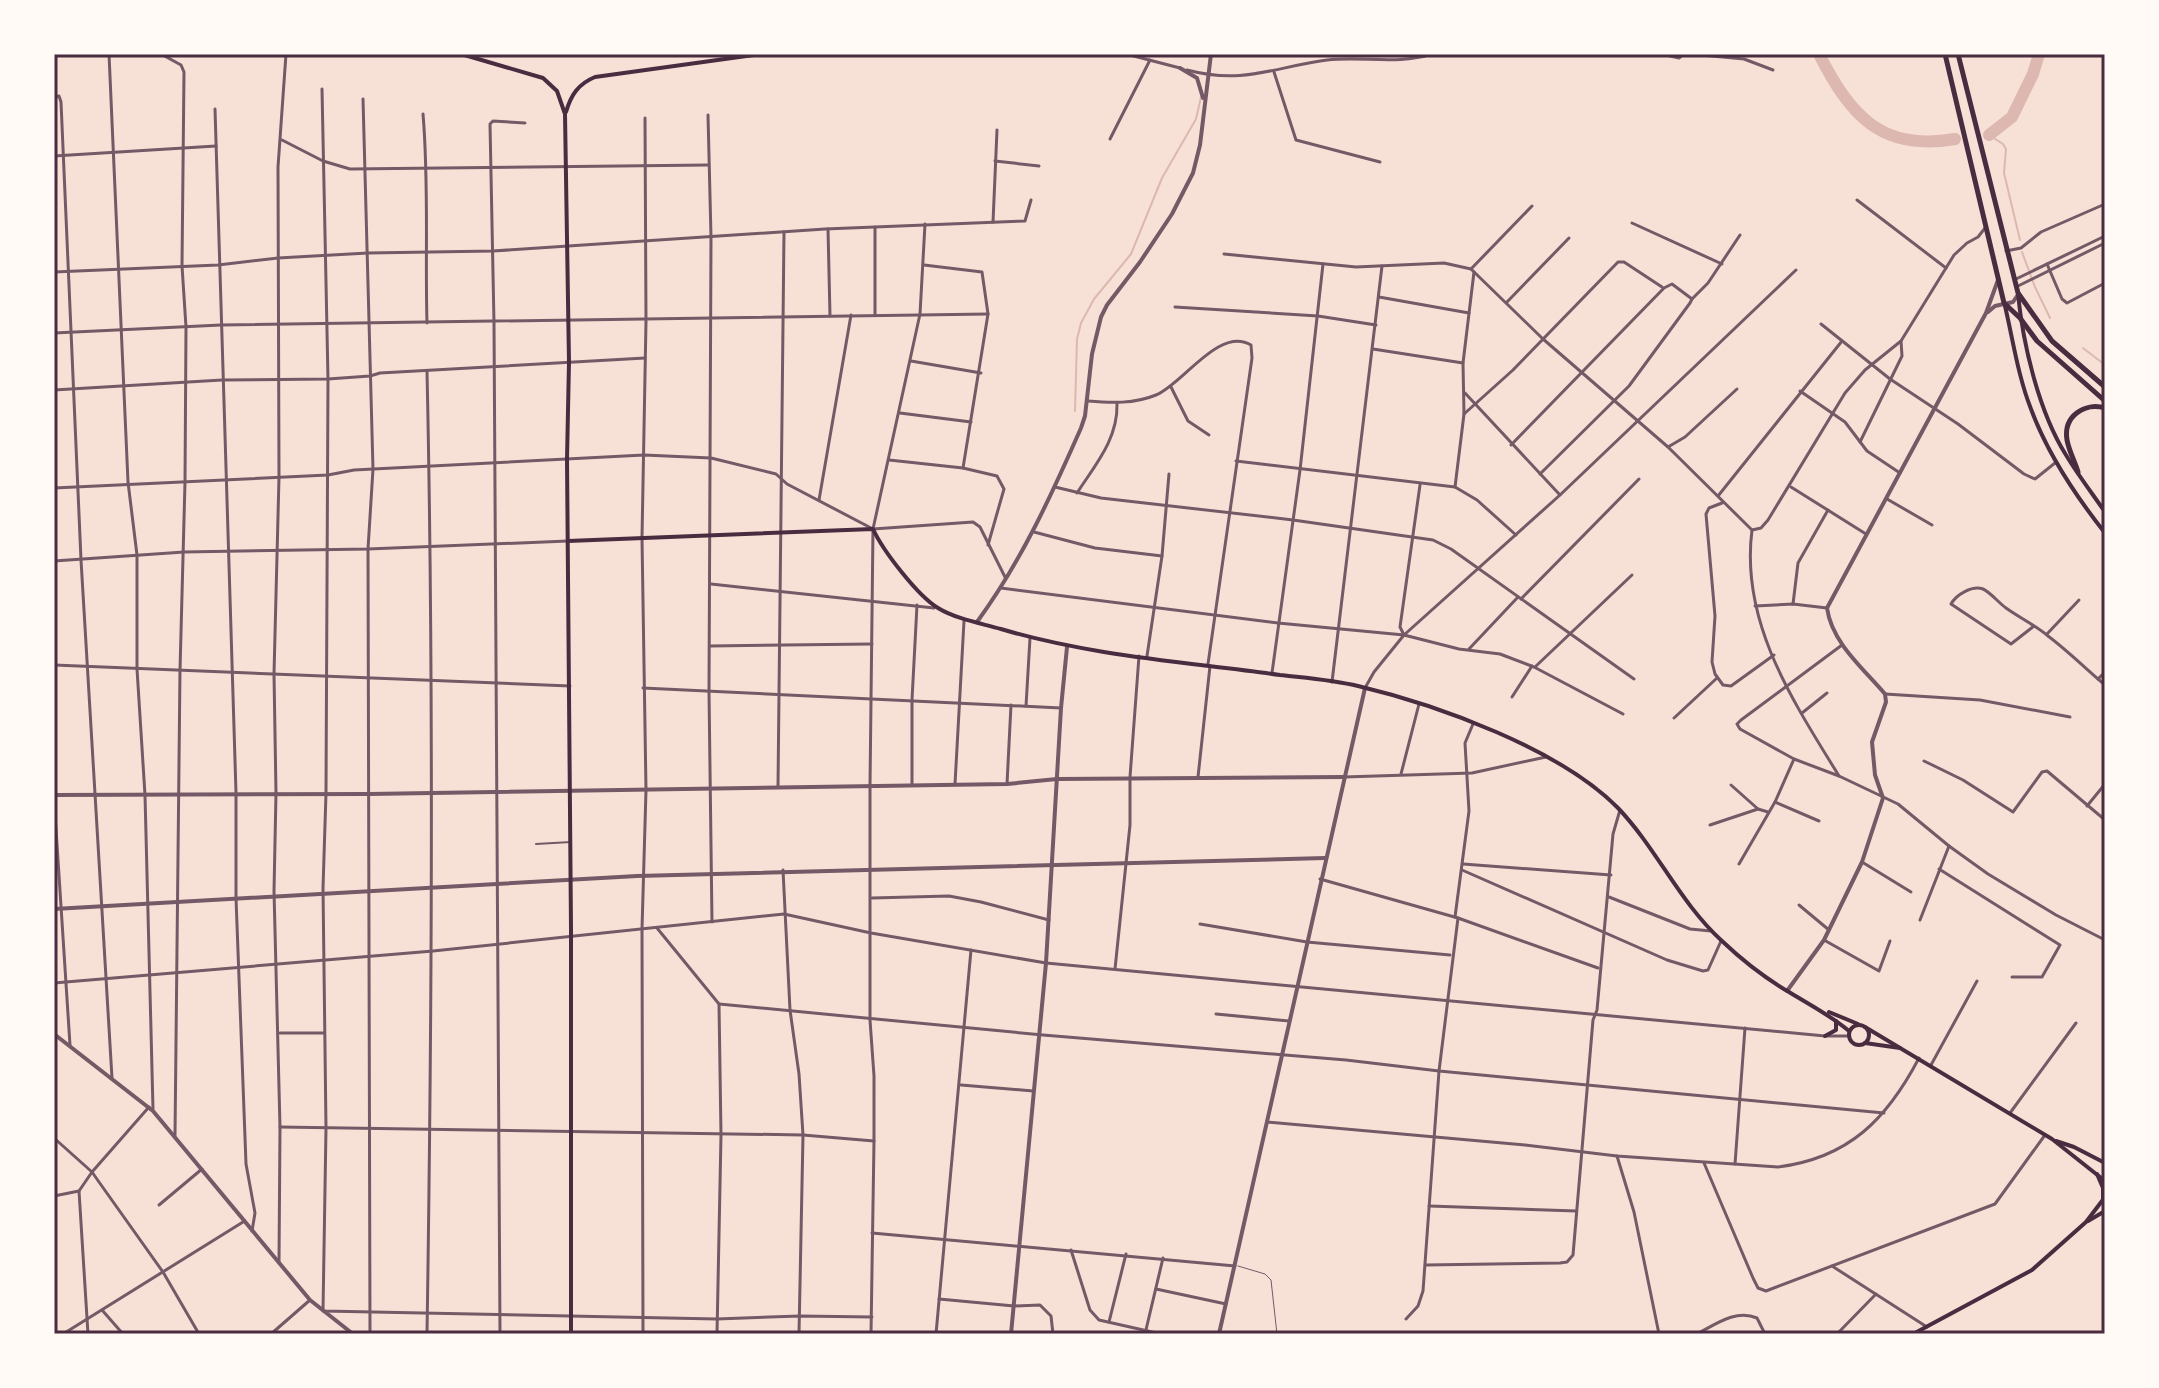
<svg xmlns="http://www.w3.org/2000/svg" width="2159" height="1388" font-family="Roboto,sans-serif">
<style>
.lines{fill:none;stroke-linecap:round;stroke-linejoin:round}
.stream{stroke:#dcb8b0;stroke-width:2}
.river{stroke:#dcb8b0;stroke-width:12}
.service{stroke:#755966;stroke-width:1}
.pedestrian{stroke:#755966;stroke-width:2}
.minor{stroke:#755966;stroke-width:3}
.tertiary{stroke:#755966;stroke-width:4}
.secondary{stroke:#4a2c40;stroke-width:4}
.primary{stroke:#4a2c40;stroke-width:4}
.trunk{stroke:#4a2c40;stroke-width:5}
.neatline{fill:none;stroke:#4a2c40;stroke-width:3}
</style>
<rect width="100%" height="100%" fill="#f7e1d7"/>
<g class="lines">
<g class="stream">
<path d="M1989 135 2003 144 2006 149 2004 173 2020 240"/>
<path d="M2022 252 2035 287 2050 318"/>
<path d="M2083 348 2105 365"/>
<path d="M1075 411 1077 339 1081 323 1094 299 1131 254 1162 178 1196 119 1201 97"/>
</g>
<g class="river">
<path d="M1819 54C1850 115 1881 152 1955 139"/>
<path d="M1989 135 2012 117 2033 74 2039 54"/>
</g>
<path class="service" d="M1238 1266 1265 1274 1271 1280 1277 1334"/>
<path class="pedestrian" d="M536 844 571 842"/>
<g class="minor">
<path d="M109 54 128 482 137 555V669L145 795 153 1109"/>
<path d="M161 54 181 65 184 72 182 266 186 327 185 482 180 670 175 1136"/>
<path d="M1126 54 1180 68"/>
<path d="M1661 54 1679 58 1684 54"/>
<path d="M1690 54 1744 59 1773 70"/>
<path d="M1187 70C1244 85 1274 67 1327 60 1362 56 1398 65 1432 54"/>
<path d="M1274 72 1296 140 1380 162"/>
<path d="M322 89 328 379 326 793 323 888 326 1128 323 1311 717 1319 800 1316 872 1317"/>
<path d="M54 97 59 96 61 102 81 560 112 1078"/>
<path d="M363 99 373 469 368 549 370 1334"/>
<path d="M215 109 236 793V898L246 1164 255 1213 252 1231"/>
<path d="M423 114C429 184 425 253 427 323"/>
<path d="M708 115 711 237 709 692 712 922"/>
<path d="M1110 139 1150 60"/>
<path d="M282 140 323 161 350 169 708 165"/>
<path d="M54 156 216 146"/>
<path d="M995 161 1039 166"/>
<path d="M1857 200 1946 268"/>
<path d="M993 222 997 130"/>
<path d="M1632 223 1722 264"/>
<path d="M875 227V315"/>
<path d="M828 229 830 316"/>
<path d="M2006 251 2021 248 2041 232 2105 204"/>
<path d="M1224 254 1356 267 1444 263 1471 269 1543 339 1668 447 1752 530C1740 622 1793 701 1839 776"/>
<path d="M2047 264 2062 299 2067 303 2105 283"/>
<path d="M924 265 982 272 988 314 963 468"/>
<path d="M1471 269 1532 206"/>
<path d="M54 272 218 265 278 258 368 253 493 251 825 229 1025 221 1031 200"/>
<path d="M2016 279 2105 236"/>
<path d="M2016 287 2105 243"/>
<path d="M1379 297 1469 313"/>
<path d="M1692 299 1708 283 1740 235"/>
<path d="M1507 302 1569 238"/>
<path d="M1175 307 1318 316 1376 325"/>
<path d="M1821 324 1890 379 1958 424 2024 474 2035 479 2055 463"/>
<path d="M54 333 221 325 988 314"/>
<path d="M1373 349 1463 363"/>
<path d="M911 361 981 373"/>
<path d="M427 371C434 692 432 1013 427 1334"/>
<path d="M1171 387 1188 421 1209 435"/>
<path d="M54 390 222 380 328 379 370 376 380 373 645 358"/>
<path d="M1800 391 1845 422 1867 451 1900 473"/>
<path d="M1465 393 1560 495"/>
<path d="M1088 401C1111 403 1134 404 1156 395 1183 384 1219 326 1251 345L1252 358 1208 664"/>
<path d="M900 413 971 422"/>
<path d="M1464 414 1513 370 1618 262H1624L1662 287"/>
<path d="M1860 442 1902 356 1901 341"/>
<path d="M1511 445 1664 288 1672 284 1692 299 1690 303 1629 386 1540 474"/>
<path d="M1668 447 1685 437 1737 389"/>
<path d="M889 460 963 468 997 476 1004 489 988 545"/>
<path d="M1236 461 1455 487 1477 500 1516 535"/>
<path d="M1055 487 1101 498 1293 520 1433 540 1451 549 1634 679"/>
<path d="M1455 487 1464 414 1463 363 1474 272"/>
<path d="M1791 487 1866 534"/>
<path d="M54 488 328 475 354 470 644 455 711 458 776 474 787 484 873 529 973 522 980 527 1005 577"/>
<path d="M1077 493C1095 465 1118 439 1117 404"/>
<path d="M1718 496 1842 341"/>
<path d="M1887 499 1932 525"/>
<path d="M819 500 851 315"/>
<path d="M1722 503 1709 508 1706 514 1715 616 1712 662 1715 674 1723 685 1731 686 1774 655"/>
<path d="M1752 530 1761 528 1768 520 1845 393 1865 370 1901 341 1954 255 1967 243 1978 237 1985 228"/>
<path d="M1034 532 1095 548 1162 556"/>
<path d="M54 561 184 552 368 549 568 541"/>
<path d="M711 584 934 608"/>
<path d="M1001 588 1278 623 1404 635 1459 649 1500 654 1534 667 1623 714"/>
<path d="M1521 599 1639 479"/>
<path d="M1793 604 1798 563 1828 510"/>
<path d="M1755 606 1793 604 1827 608"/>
<path d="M2034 626 2011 644 1951 604C1956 595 1972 585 1983 589 1990 592 1999 603 2006 608 2020 618 2035 625 2048 636 2068 651 2086 669 2105 685"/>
<path d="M2047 634 2079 600"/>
<path d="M1404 635 1400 627 1420 485"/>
<path d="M1842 645 1741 720 1737 724 1740 729 1794 759 1839 776 1898 804 1949 846 1988 874 2056 915 2105 940"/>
<path d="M710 646 872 644"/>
<path d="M1469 649 1518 597"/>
<path d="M1147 656 1162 556 1169 474"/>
<path d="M54 665 570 686"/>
<path d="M1536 666 1632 575"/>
<path d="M1272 673 1300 470 1323 264"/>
<path d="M2098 679 2105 672"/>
<path d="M1332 682 1382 266"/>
<path d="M643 688 1061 708"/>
<path d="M1365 688 1374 672 1404 635 1560 495 1796 270"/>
<path d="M1885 694 1980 700 2070 717"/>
<path d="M1512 697 1532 666"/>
<path d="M1026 706 1030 638"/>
<path d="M1802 713 1827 693"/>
<path d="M1674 718 1717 678"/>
<path d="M1924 761 1963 780 2013 812 2042 772 2047 771 2105 820"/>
<path d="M1401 774 1419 704"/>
<path d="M1198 777 1210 666"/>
<path d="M1344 777 1472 773 1546 757"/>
<path d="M955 784 964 621"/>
<path d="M1007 784 1011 705"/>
<path d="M912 785V700L917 605"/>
<path d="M1731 785 1758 809"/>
<path d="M778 787 784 232"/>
<path d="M54 798 70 1045"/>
<path d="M1775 802 1819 821"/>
<path d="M2087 806 2105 784"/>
<path d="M1710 825 1758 809 1768 812"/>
<path d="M1862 862 1911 892"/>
<path d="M1463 864 1611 875"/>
<path d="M1739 864 1775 802 1794 759"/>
<path d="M1939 869 2060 945 2042 977H2012"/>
<path d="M783 870 790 1010 799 1074 803 1135 799 1334"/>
<path d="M1462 870 1667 960 1703 971 1708 970 1721 941"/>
<path d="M1320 879 1458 918 1598 968"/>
<path d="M1609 897 1690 929 1711 931"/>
<path d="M872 898 949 896 981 902 1049 920"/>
<path d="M1799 905 1829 930"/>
<path d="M1455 917 1469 811 1465 743 1473 724"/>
<path d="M1920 920 1949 846"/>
<path d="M1200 924 1307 942 1450 955"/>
<path d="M657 928 719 1004 721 1135 717 1334"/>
<path d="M1824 940 1879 971 1890 941"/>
<path d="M1115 969 1130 825V777L1139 656"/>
<path d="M54 983 433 951 784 914 871 933 1046 963 1825 1036H1849"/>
<path d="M719 1004 1043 1035 1346 1060 1439 1071 1884 1113"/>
<path d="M1216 1014 1289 1021"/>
<path d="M280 1033H324"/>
<path d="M1931 1065 1977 981"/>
<path d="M961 1085 1033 1091"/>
<path d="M2010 1113 2076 1023"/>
<path d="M1267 1122 1525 1145 1617 1156 1778 1167C1849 1158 1887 1119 1919 1058"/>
<path d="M280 1127 803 1135 874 1141"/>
<path d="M54 1138 92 1172 99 1182 163 1272 199 1334"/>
<path d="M1617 1156 1634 1212 1659 1334"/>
<path d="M1704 1163 1753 1278 1758 1288 1766 1291 1995 1204 2045 1135"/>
<path d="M1735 1164 1745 1028"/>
<path d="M54 1196 79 1191"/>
<path d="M159 1205 202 1169"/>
<path d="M1429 1206 1576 1211"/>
<path d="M872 1233 1235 1266"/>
<path d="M1071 1250 1090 1310 1099 1320 1161 1334"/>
<path d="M279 1262 280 1127 274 891 276 793 274 674 279 477 278 167 286 54"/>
<path d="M1426 1265 1560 1263 1567 1262 1573 1255 1593 1020 1597 1010 1613 834 1620 810"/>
<path d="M1832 1266 1927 1327"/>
<path d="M1156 1289 1226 1304"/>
<path d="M939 1299 1014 1306 1040 1305 1051 1316 1053 1334"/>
<path d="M102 1310 123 1334"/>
<path d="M1406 1319 1418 1306 1423 1291 1439 1071 1458 918"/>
<path d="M1109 1322 1126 1254"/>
<path d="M63 1334 243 1222"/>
<path d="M88 1334 79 1191 92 1172 149 1107"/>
<path d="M271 1334 310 1300"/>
<path d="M500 1334 494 323 490 124 493 121 525 123"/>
<path d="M643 1334 642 929 646 790 642 538 646 321 645 118"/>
<path d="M871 1334 874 1141V1076L870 1020V786L873 529 920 314 925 224"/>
<path d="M936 1334 971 950"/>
<path d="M1145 1334 1163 1258"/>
<path d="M1697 1334C1716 1324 1736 1309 1757 1318L1765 1334"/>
<path d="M1837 1334 1876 1294"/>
</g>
<g class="tertiary">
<path d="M1180 68 1197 78 1203 98"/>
<path d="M1988 312 1995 306 2013 302 2017 296"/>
<path d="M977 622C1021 562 1051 496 1081 428L1085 416 1092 354 1101 317 1107 305 1140 262 1172 214 1193 173 1200 145 1211 54"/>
<path d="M54 795 369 794 1007 784 1057 779 1344 777"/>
<path d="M54 909 637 876 1325 858"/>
<path d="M1787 991 1824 940 1862 862 1883 798 1875 775 1872 742 1886 702 1885 694C1863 668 1832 643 1827 608L1986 313 1998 280"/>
<path d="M54 1034 153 1111 310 1300 353 1334"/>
<path d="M1011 1334 1046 963 1061 708 1067 647"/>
<path d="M1219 1334 1365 688"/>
</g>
<g class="secondary">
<path d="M461 54 543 78 557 91 565 114 569 362 567 459 571 928V1334"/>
<path d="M566 112C571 95 578 84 595 77L761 54"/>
<path d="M568 541 873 529C883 551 918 596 938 608 956 619 980 623 1001 629 1091 656 1187 662 1280 675 1306 678 1333 680 1358 686 1438 705 1560 749 1618 808 1657 849 1680 903 1722 941 1742 960 1765 978 1789 992 1810 1005 1830 1015 1849 1031"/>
<path d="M1829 1012 1858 1024"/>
<circle cx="1859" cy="1035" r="10"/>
<path d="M1865 1027 2052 1139 2105 1181"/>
<path d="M1825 1036 1836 1030V1021"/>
<path d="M1865 1043 1900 1048"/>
<path d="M2056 1141 2074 1147 2105 1163"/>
</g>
<g class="primary">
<path d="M2018 294C2023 345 2039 412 2066 455 2078 475 2092 493 2105 512"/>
<path d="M2005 306C2013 340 2018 376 2031 409 2048 455 2075 495 2105 533"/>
<path d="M2097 1174 2103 1188V1198"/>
<path d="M2088 1221 2105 1211"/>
<path d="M1913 1334 2032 1270 2086 1222 2105 1197"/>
</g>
<g class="trunk">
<path d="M1945 54 2004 303 2020 318 2037 341 2105 401"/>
<path d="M1958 54 2018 293 2052 341 2105 387"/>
<path d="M2078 472C2075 462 2069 451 2067 440 2063 416 2085 402 2105 408"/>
</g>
</g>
<rect width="2159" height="1388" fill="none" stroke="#fffaf5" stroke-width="112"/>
<rect x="56" y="56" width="2047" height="1276" class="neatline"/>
</svg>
